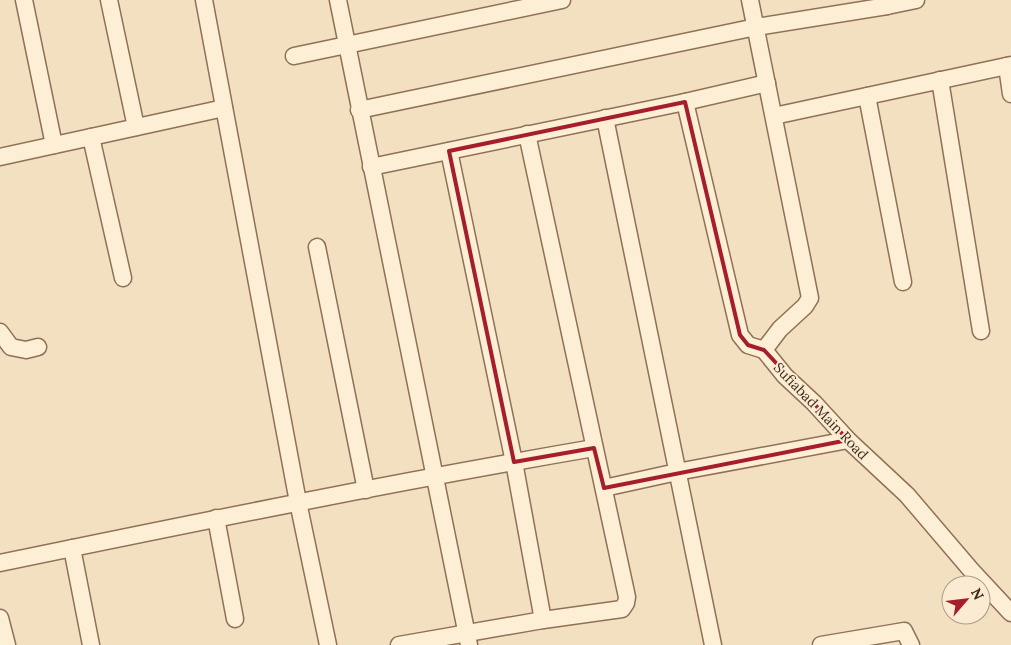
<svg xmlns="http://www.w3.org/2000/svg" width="1011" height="645" font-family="Lora,serif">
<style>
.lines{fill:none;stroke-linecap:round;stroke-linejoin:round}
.street-casing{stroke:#907056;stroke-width:19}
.street{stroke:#fdeed6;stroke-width:16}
.marked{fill:none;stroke:#a61e2b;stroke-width:4;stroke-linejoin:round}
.labels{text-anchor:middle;stroke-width:4;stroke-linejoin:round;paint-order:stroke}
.street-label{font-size:14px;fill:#3d291c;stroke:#faebd2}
</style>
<rect width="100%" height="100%" fill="#f3e0c1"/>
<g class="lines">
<defs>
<g id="street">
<path d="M24 0 54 145"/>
<path d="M109 0 136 127"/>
<path d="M204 0 298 502 328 645"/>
<path d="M338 0 469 645"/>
<path d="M750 0 810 298 805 306 780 329 764 350 785 376 814 403 848 440 907 495 971 570 1011 613"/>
<path d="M887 6 916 0"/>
<path d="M294 56 562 0"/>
<path d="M1007 66 1011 94"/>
<path d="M940 80 981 331"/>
<path d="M867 96 903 282"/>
<path d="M359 110 756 27 887 6 885 0"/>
<path d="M774 116 1011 65"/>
<path d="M605 118 713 645"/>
<path d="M527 134 627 597 626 603 622 609 543 620"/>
<path d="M91 137 123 278"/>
<path d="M0 157 224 108"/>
<path d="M371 167 685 102"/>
<path d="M317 247 366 490"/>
<path d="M0 332 11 347 26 350 38 347"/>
<path d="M764 350 748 345 740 335 685 102 767 83"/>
<path d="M604 488 677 472 848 440"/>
<path d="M216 518 235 619"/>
<path d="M72 548 91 645"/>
<path d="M0 563C198 522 395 482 594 448"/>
<path d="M0 618 7 645"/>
<path d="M399 645 543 620 514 462 449 151"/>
<path d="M821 645 904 631 911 645"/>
</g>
</defs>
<use href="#street" class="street-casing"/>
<use href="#street" class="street"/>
</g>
<path class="marked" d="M685 102 740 335 748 345 764 350 848 440 604 488 594 448 514 462 449 151Z"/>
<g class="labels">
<g class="street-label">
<text transform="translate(821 411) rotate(46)" y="5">Sufiabad Main Road</text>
</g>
</g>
<g transform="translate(966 600) rotate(62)"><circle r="24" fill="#faebd2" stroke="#ae9d89"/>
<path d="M0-4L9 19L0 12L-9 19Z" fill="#a61e2b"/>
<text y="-8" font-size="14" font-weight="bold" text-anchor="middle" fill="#3d291c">N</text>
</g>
</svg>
